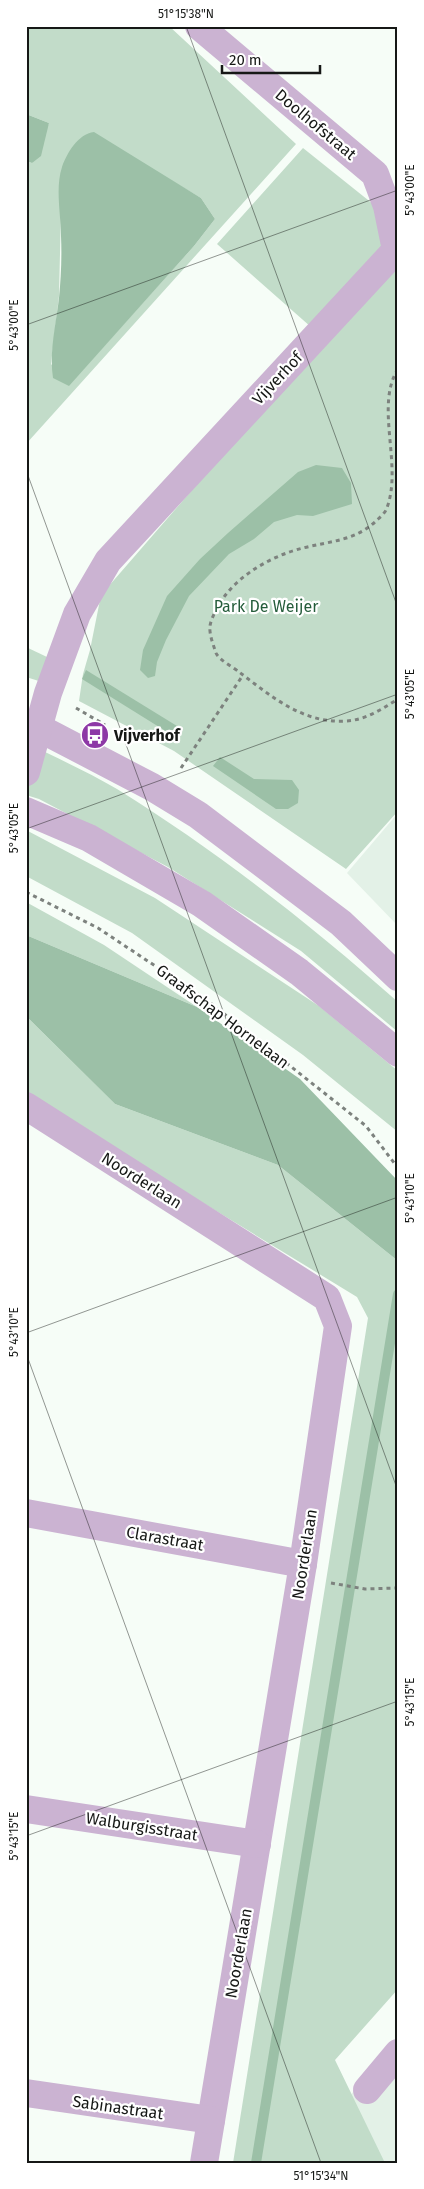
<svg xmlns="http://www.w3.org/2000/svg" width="424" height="2189" font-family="'Fira Sans',sans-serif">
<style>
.built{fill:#e3f1e7}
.green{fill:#c2dcc9;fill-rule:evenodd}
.water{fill:#9cc0a7}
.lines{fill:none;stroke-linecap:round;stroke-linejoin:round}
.stream{stroke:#9cc0a7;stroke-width:10}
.path{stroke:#7d827e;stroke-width:3;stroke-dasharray:4 4;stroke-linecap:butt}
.minor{stroke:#cbb3d2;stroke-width:28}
.ticks{fill:none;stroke:#161816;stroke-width:1;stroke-opacity:0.45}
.labels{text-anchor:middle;stroke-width:4.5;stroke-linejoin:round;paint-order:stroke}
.street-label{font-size:16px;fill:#161816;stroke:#fff}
.park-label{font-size:16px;fill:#245c3a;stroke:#fff}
.poi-label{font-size:16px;font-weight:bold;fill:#161816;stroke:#fff;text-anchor:start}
.neatline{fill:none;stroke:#161816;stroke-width:2}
.ticks-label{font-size:12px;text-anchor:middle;fill:#161816}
</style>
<rect width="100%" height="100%" fill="#f6fdf7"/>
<g class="built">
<path d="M398 813V926L347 873Z"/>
<path d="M398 2038V2163H296L295 2162Z"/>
</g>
<g class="green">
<path d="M26 26H169L296 144 26 444V161L32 163 49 123 26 114ZM62 169 162 175 201 198 215 219 194 246 69 385 51 364 59 296Z"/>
<path d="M303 148 373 204 398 197V811L346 869 174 751 79 701 83 674 90 650 101 595 245 429 328 342 217 244Z"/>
<path d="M26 647 47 657 42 682 26 677Z"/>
<path d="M26 742C56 758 88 772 117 789 217 851 310 924 398 1002V1032L301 951 168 867 39 799 26 795Z"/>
<path d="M26 830 155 898 319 1006 398 1071V1132L303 1055 132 933 26 876Z"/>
<path d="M26 902 104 945 197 1007 26 935Z"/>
<path d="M26 1016 115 1104 278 1165 398 1261V1989L335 2060 385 2163H233L368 1318 357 1297 26 1095Z"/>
</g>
<g class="water">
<path d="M26 114 49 123 41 156 32 163 26 161Z"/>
<path d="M94 132 201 198 215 219 194 246 69 386 53 378C49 352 56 324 59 298 61 278 62 256 61 236 61 215 55 188 62 167 67 153 78 134 94 132Z"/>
<path d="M316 465 342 468 351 483 352 504 313 516 297 515 274 522 254 539 229 554 189 596 166 640 157 662 155 676 148 678 140 670 143 650 167 596 200 559 228 533 298 472Z"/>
<path d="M86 670 177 726 172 735 82 679Z"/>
<path d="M220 757 254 779 292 780 299 790 298 803 288 809H276L213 766Z"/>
<path d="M26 935 197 1007 300 1079 398 1181V1261L278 1165 115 1104 26 1016Z"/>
</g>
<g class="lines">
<path class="stream" d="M256 2163 398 1294"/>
<g class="path">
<path d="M398 369C374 406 404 468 386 510 384 514 379 518 376 521 355 541 330 541 303 548 274 555 239 574 222 600 218 606 210 620 210 627 209 634 214 647 216 653 219 660 233 667 239 672 271 696 303 724 346 721 366 720 382 709 398 699"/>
<path d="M76 708 105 725"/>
<path d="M181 768 243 675"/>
<path d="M26 892 98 928 208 1001 366 1126 398 1168"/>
<path d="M331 1583 365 1589 398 1588"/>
</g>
<g class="minor">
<path d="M26 723 39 728 152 787 198 815 341 923 398 977"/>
<path d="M26 772 48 693 77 614 108 561 396 250 387 206 375 174 199 26"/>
<path d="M26 811 89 838 202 904 299 972 398 1053"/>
<path d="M26 1106 327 1298 338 1326 303 1564 204 2163"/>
<path d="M26 1513 303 1564"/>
<path d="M26 1809 257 1844"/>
<path d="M367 2090 398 2053"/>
<path d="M26 2093 211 2120"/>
</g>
</g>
<path class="ticks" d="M186 26 398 608M26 325 398 190M26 470 398 1491M26 829 398 694M26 1333 398 1197M26 1353 321 2163M26 1836 398 1701"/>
<defs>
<symbol id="bus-disc" viewBox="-11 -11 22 22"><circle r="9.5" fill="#8d38a6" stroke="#fff"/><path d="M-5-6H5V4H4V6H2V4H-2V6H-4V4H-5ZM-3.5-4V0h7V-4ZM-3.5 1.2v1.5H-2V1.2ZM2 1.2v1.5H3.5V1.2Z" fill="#fff"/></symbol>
</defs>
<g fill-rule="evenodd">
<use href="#bus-disc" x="79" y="719" width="32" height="32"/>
</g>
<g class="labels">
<g class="street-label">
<text transform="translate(316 124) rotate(40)" y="6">Doolhofstraat</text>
<text transform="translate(277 378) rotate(-47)" y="6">Vijverhof</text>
<text transform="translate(223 1016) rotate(37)" y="6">Graafschap Hornelaan</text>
<text transform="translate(142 1180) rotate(32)" y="6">Noorderlaan</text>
<text transform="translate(165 1538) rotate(10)" y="6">Clarastraat</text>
<text transform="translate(304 1554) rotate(-81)" y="6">Noorderlaan</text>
<text transform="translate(142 1826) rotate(9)" y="6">Walburgisstraat</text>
<text transform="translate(238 1953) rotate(-80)" y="6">Noorderlaan</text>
<text transform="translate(118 2107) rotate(8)" y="6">Sabinastraat</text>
</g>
<g class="park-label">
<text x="266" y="612">Park De Weijer</text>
</g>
<g class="poi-label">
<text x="114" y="741">Vijverhof</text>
</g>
</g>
<rect width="424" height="2189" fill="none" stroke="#ffffff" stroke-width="55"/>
<path d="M222 65v8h98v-8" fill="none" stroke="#161816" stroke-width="2.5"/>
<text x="229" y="65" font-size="15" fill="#161816" stroke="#ffffff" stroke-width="4" paint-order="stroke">20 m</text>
<rect x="28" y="28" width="368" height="2134" class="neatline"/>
<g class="ticks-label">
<text x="186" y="18">51°15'38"N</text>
<text transform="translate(410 190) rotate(-90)" y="4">5°43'00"E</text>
<text transform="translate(14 325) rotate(-90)" y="4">5°43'00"E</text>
<text transform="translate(410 694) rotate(-90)" y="4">5°43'05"E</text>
<text transform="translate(14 828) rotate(-90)" y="4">5°43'05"E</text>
<text transform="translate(410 1198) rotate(-90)" y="4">5°43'10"E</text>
<text transform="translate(14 1332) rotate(-90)" y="4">5°43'10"E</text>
<text transform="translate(410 1702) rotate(-90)" y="4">5°43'15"E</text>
<text transform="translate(14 1836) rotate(-90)" y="4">5°43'15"E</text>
<text x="321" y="2180">51°15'34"N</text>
</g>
</svg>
